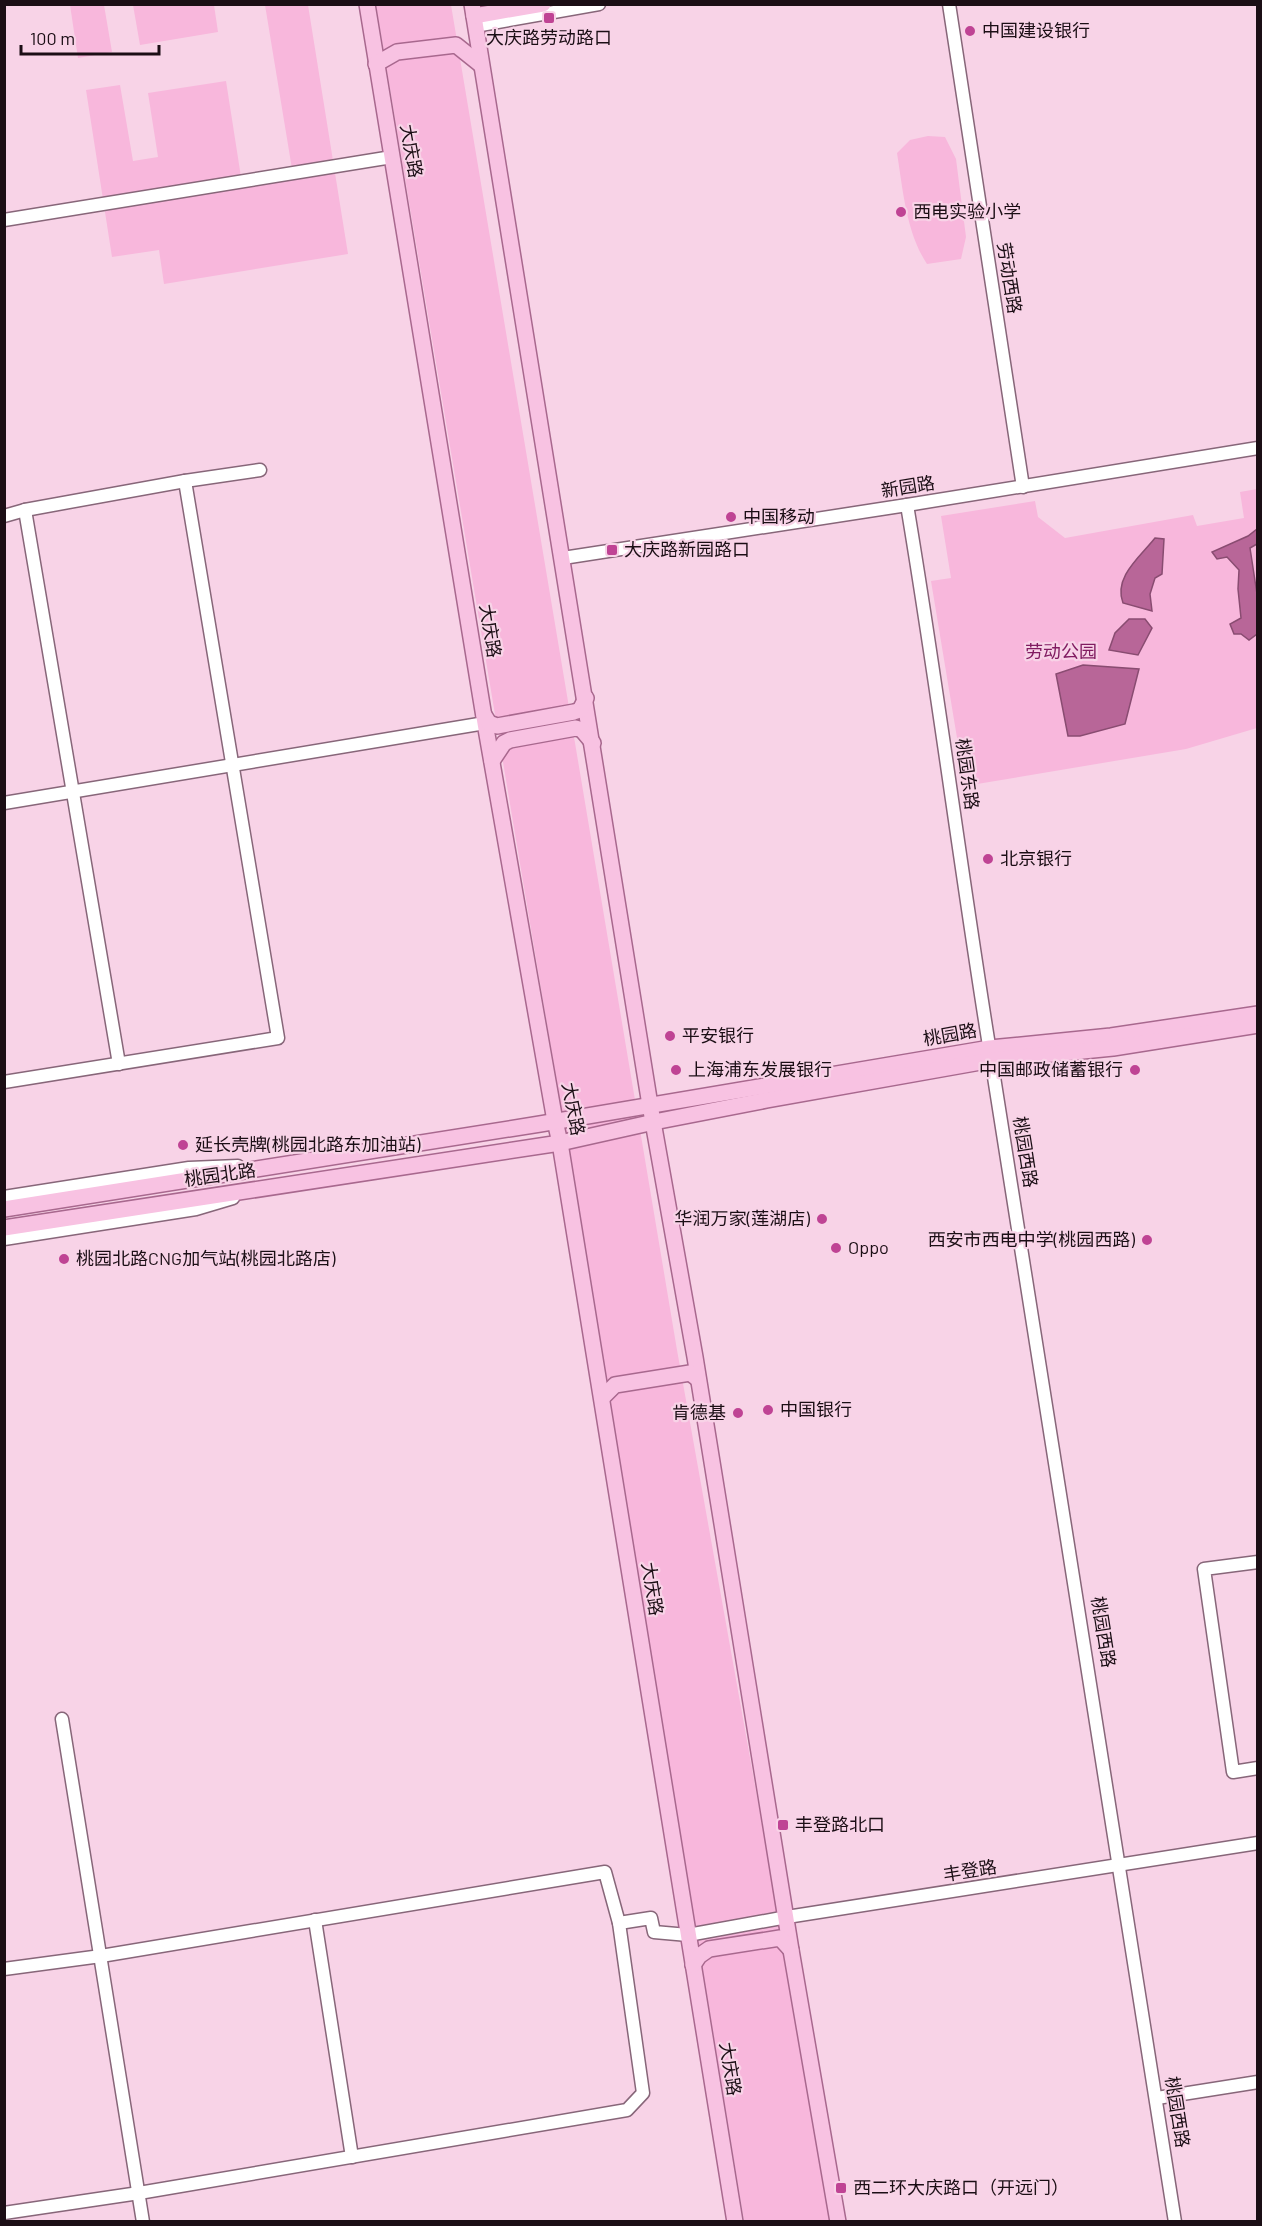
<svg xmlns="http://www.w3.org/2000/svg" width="1262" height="2226" font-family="Barlow,'Noto Sans SC',sans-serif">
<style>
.green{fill:#f8b7dc}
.water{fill:#b86698;stroke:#894c71;stroke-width:1.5}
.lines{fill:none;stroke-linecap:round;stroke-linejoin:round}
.minor-casing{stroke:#876679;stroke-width:15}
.major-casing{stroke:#a8688e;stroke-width:18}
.minor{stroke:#fff;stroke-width:12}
.major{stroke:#f8c2e2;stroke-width:15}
.poi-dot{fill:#bf4394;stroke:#f8d3e7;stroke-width:2}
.labels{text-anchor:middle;stroke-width:4.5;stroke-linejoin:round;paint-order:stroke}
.poi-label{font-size:18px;fill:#1b0e15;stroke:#f8d3e7;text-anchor:start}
.street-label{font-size:18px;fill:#1b0e15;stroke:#f8d3e7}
.park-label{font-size:18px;fill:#811c61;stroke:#f8d3e7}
</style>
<rect width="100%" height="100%" fill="#f8d3e7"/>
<g class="green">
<path d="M70 5H104L112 52 78 58Z"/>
<path d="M133 5H214L218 32 140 45Z"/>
<path d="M265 5H308L348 254 164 284 159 250 112 257 86 90 120 85 133 161 158 157 148 93 226 81 241 177 292 169Z"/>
<path d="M376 5H451L677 1350 833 2221H744L558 1090Z"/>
<path d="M928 136 945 137 956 159 966 237 961 259 927 264C906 232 903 190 897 153L910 140Z"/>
<path d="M1257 489V728L1186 749 965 786 931 581 951 578 941 516 1035 501 1038 517 1065 538 1193 515 1197 526 1244 518 1240 492Z"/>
</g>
<g class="water">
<path d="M1257 529V544L1250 548 1257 594V634L1249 640 1241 634H1234L1230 624 1241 618 1238 589 1239 570 1227 557 1217 559 1212 552 1248 536Z"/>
<path d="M1155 538 1164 539 1162 574 1155 578 1150 594 1152 611 1123 603C1113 577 1141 556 1155 538Z"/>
<path d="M1129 619H1145L1152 628 1138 655 1109 650 1115 633Z"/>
<path d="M1083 665 1139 669 1125 724 1080 736H1068L1056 674Z"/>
</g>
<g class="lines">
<defs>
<g id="minor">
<path d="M949 4 1023 487"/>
<path d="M475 26 599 4"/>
<path d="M4 220 392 157"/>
<path d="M907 505C938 689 961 874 991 1058 1054 1445 1117 1833 1175 2222"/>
<path d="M25 510 119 1064"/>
<path d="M4 516 25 510 185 481 260 470"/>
<path d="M563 558 907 505 1258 448"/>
<path d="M4 803 485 723"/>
<path d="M4 1082 278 1038 185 481"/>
<path d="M4 1197 189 1168 238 1166"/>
<path d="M4 1239 196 1209 233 1198"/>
<path d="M1258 1562 1204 1569 1233 1772 1258 1768"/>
<path d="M62 1719 143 2222"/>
<path d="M315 1920 352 2157"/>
<path d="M619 1923 651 1918 654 1932 688 1935 787 1917 1258 1843"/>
<path d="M4 1969 101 1956 605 1872 619 1923 643 2093 627 2110 139 2193 4 2213"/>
<path d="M1157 2098 1258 2082"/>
</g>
<g id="major">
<path d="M367 4 485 723 555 1121 560 1143 735 2222"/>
<path d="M472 4 650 1105 695 1357 791 1950 838 2222"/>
<path d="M474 16 543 4"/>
<path d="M376 64 397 52 456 45 481 65"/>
<path d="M484 715 489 723 497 726 574 712 580 710 586 698"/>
<path d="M492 761 504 743 510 740 576 728 582 730 593 743"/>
<path d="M4 1209 540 1124 990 1048 1111 1036 1258 1014"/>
<path d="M4 1228 560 1143 654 1122 767 1100 992 1060 1113 1048 1258 1025"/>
<path d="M602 1398 615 1385 690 1373 698 1379"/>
<path d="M693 1965 699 1956 709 1949 780 1938 791 1950"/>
</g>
</defs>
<use href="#minor" class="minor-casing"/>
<use href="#major" class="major-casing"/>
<use href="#minor" class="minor"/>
<use href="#major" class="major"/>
</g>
<g class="poi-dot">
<rect x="543" y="12" width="12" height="12" rx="3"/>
<circle cx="970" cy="31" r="6"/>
<circle cx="901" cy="212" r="6"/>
<circle cx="731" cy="517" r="6"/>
<rect x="606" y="544" width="12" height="12" rx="3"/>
<circle cx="988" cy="859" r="6"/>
<circle cx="670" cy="1036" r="6"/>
<circle cx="676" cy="1070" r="6"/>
<circle cx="1135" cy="1070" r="6"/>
<circle cx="183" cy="1145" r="6"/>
<circle cx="822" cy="1219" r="6"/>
<circle cx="1147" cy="1240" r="6"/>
<circle cx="836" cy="1248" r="6"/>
<circle cx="64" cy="1259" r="6"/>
<circle cx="768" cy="1410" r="6"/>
<circle cx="738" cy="1413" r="6"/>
<rect x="777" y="1819" width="12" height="12" rx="3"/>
<rect x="835" y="2182" width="12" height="12" rx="3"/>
</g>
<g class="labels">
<g class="poi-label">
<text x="982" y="37">中国建设银行</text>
<text x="549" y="44" text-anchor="middle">大庆路劳动路口</text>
<text x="913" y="218">西电实验小学</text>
<text x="743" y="523">中国移动</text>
<text x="624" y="556">大庆路新园路口</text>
<text x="1000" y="865">北京银行</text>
<text x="682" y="1042">平安银行</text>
<text x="688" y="1076">上海浦东发展银行</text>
<text x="1123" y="1076" text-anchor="end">中国邮政储蓄银行</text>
<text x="195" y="1151">延长壳牌(桃园北路东加油站)</text>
<text x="810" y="1225" text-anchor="end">华润万家(莲湖店)</text>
<text x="1135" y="1246" text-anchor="end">西安市西电中学(桃园西路)</text>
<text x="848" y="1254">Oppo</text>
<text x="76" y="1265">桃园北路CNG加气站(桃园北路店)</text>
<text x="780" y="1416">中国银行</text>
<text x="726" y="1419" text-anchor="end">肯德基</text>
<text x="795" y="1831">丰登路北口</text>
<text x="853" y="2194">西二环大庆路口（开远门）</text>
</g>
<g class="street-label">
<text transform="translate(411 151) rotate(80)" y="6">大庆路</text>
<text transform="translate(1009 278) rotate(81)" y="6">劳动西路</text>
<text transform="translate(908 487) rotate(-9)" y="6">新园路</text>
<text transform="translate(490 631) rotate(81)" y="6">大庆路</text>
<text transform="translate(967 774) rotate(82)" y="6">桃园东路</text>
<text transform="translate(950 1035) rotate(-10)" y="6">桃园路</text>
<text transform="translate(573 1109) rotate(79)" y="6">大庆路</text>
<text transform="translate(1025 1152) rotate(81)" y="6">桃园西路</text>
<text transform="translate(220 1175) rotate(-8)" y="6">桃园北路</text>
<text transform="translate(652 1589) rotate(81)" y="6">大庆路</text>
<text transform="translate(1103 1632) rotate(81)" y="6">桃园西路</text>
<text transform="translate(970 1871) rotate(-9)" y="6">丰登路</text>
<text transform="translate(730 2069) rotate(81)" y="6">大庆路</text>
<text transform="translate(1177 2112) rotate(81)" y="6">桃园西路</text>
</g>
<g class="park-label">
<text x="1061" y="658">劳动公园</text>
</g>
</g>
<rect width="1262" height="2226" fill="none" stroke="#1b0e15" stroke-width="12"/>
<path d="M21 45v9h138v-9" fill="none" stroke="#1b0e15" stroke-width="3"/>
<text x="30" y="45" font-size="18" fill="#1b0e15" stroke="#f8d3e7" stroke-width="4.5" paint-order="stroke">100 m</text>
</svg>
